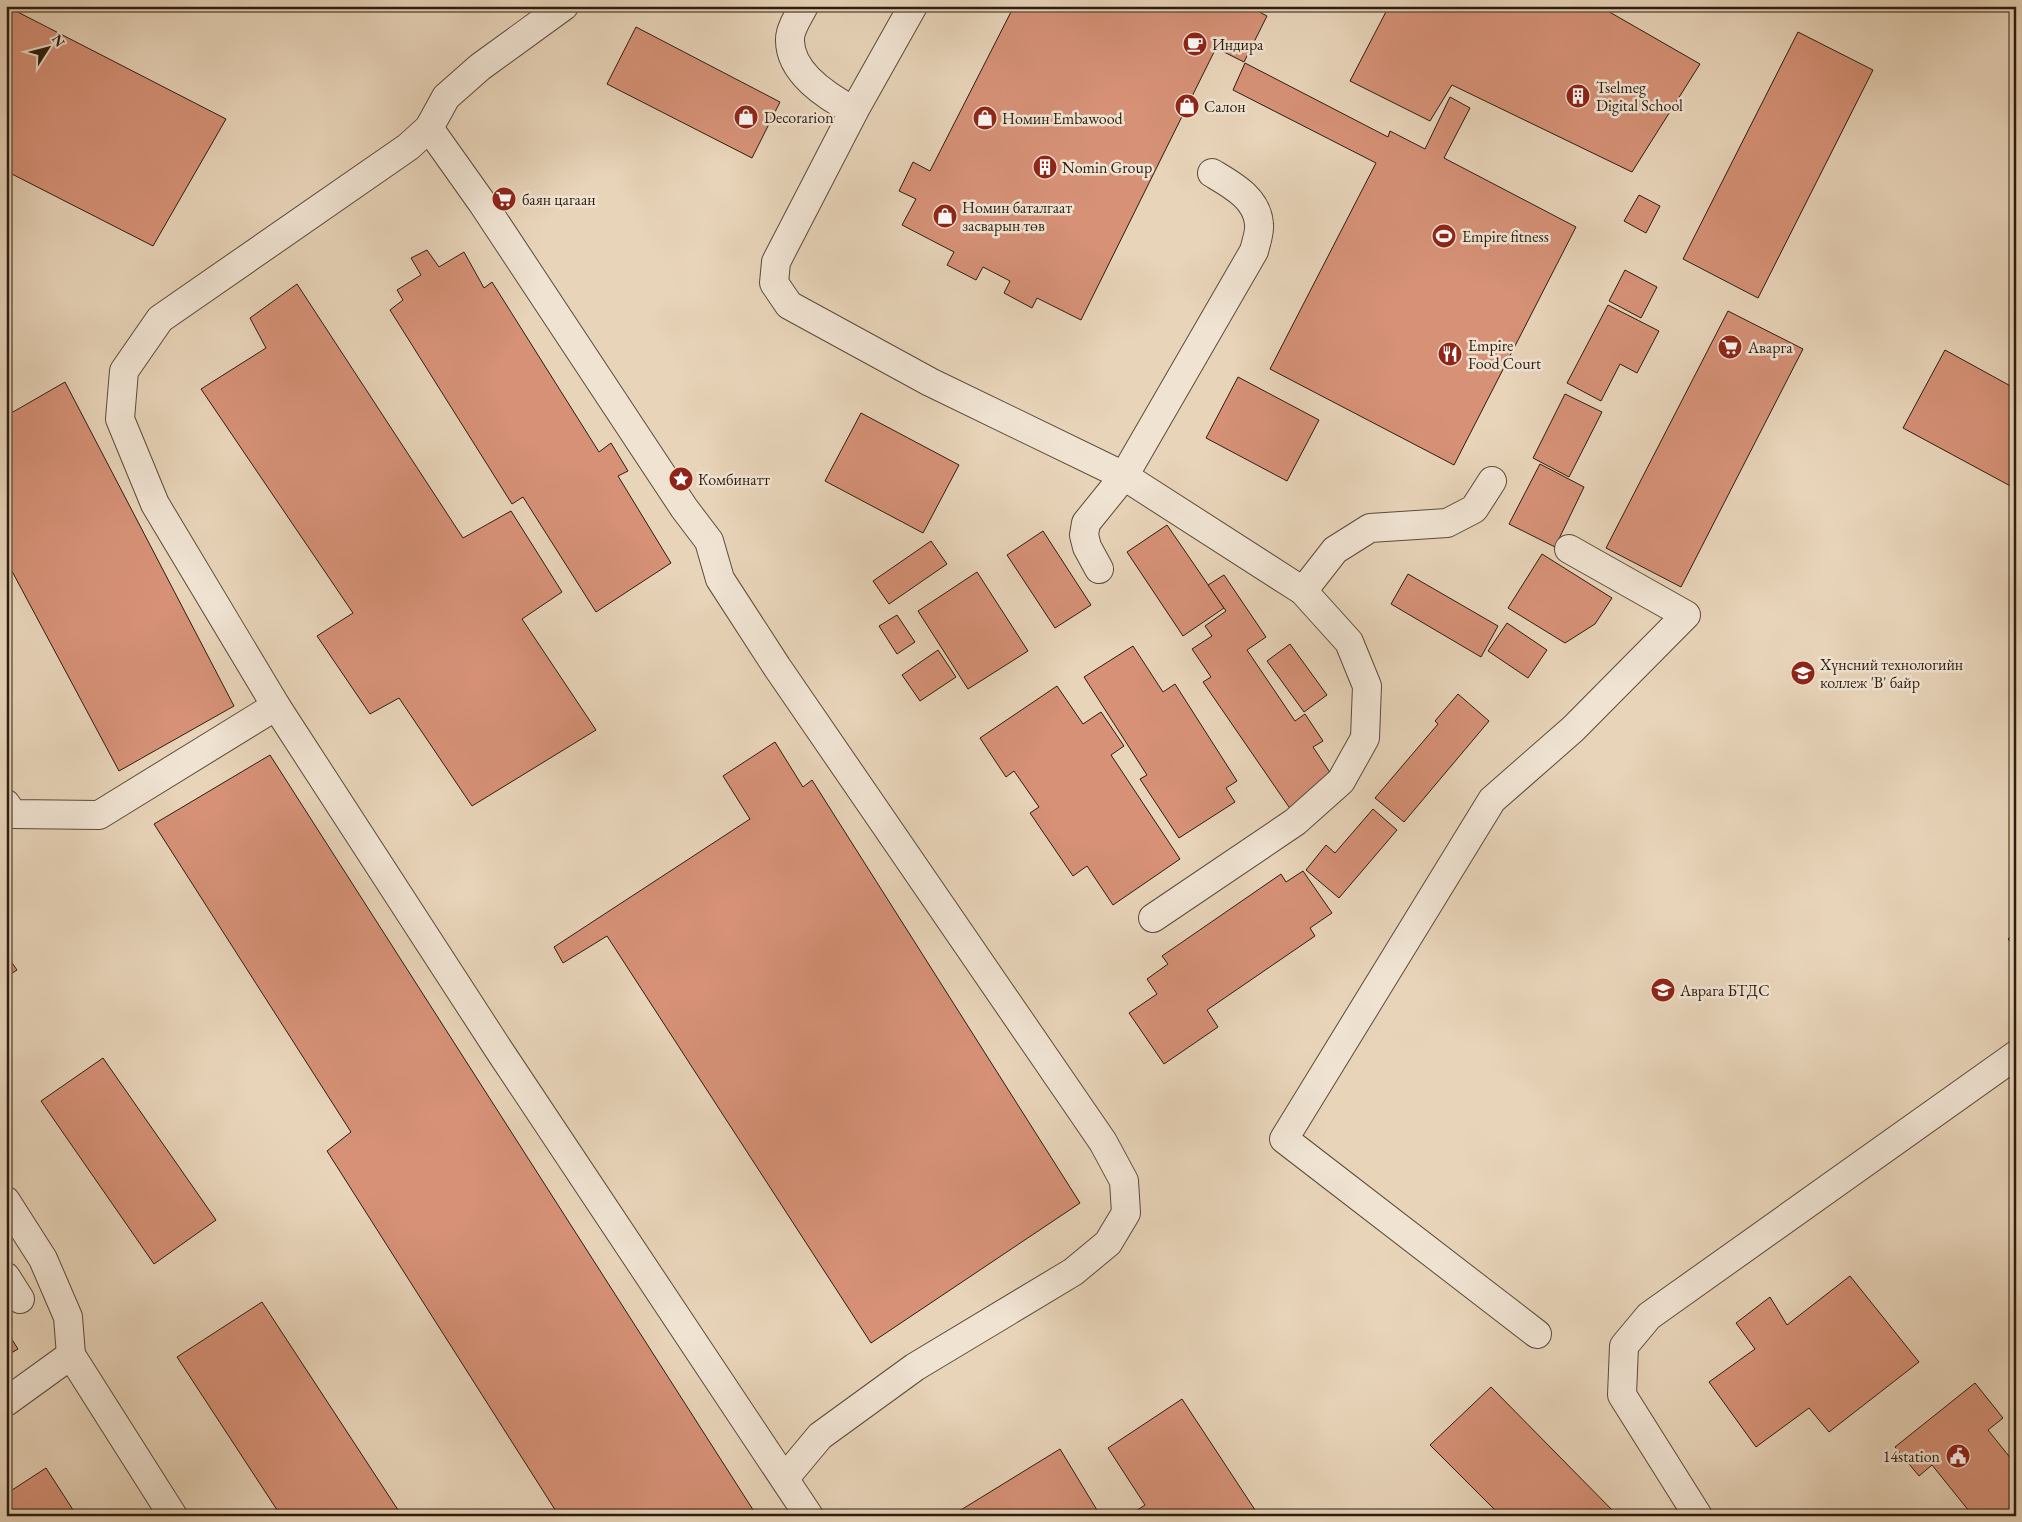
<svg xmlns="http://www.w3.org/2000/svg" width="2022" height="1522" font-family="'EB Garamond',serif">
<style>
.building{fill:#d69177;stroke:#2d1d0f}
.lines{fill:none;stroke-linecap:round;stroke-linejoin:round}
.minor-casing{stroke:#5c4b3a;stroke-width:30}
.minor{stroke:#f0e3d2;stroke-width:28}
.labels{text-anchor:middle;stroke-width:5;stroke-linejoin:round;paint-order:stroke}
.poi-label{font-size:16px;fill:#2d1d0f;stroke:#f0e3d2;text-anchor:start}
</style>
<rect width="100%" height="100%" fill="#e8d4b9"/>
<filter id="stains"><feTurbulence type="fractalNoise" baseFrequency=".004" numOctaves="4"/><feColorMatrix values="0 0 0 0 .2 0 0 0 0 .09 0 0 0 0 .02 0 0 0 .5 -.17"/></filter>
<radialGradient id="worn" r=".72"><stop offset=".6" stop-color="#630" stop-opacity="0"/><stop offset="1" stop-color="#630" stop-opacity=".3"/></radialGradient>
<g class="building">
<path d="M6 6 226 119 153 246 6 171Z"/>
<path d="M1014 6H1248L1267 16 1244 62 1216 48 1081 320 1037 298 1032 308 1004 293 1010 281 983 267 976 280 947 265 954 252 902 225 916 199 899 191 913 162 930 171Z"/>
<path d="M1389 6H1599L1700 64 1632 172 1452 85 1430 121 1350 81Z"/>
<path d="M636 27 780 102 752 158 607 84Z"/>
<path d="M1798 32 1873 70 1758 298 1683 259Z"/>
<path d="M1245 63 1388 137 1390 131 1425 149 1450 97 1470 108 1444 158 1576 227 1454 465 1270 369 1376 163 1233 90Z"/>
<path d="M1639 195 1660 206 1646 233 1624 221Z"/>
<path d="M427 250 439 267 464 252 484 288 492 282 599 452 611 443 628 471 618 476 671 563 596 612 523 497 512 504 390 310 403 300 397 290 421 275 411 258Z"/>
<path d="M1625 270 1657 287 1641 318 1609 301Z"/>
<path d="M297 284 463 538 511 511 562 592 522 619 596 730 472 806 399 698 370 714 317 636 353 613 201 389 266 348 250 318Z"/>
<path d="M1608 305 1659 331 1637 373 1620 364 1601 401 1567 383Z"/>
<path d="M1728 311 1803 349 1681 587 1606 548Z"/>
<path d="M1945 350 2016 389V489L1903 428Z"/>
<path d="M1238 377 1319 420 1287 481 1206 438Z"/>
<path d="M65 382 234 706 119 771 6 560V416Z"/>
<path d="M1565 394 1602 412 1569 477 1533 458Z"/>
<path d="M861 413 959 465 923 533 825 481Z"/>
<path d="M1540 464 1584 487 1555 547 1509 524Z"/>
<path d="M1167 525 1224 608 1183 636 1127 552Z"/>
<path d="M1043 531 1091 605 1055 628 1007 555Z"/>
<path d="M931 541 947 564 889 604 873 581Z"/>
<path d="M1542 554 1612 598 1595 624 1565 643 1508 608Z"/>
<path d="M977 572 1028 651 968 689 918 611Z"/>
<path d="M1408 574 1498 626 1481 657 1391 604Z"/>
<path d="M1224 575 1266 637 1247 650 1295 721 1305 714 1323 741 1313 747 1335 780 1291 810 1203 682 1211 677 1192 649 1212 636 1205 626 1226 611 1208 585Z"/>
<path d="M897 615 915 642 897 654 879 626Z"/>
<path d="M1507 623 1547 650 1528 678 1488 651Z"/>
<path d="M1290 644 1327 695 1304 712 1267 661Z"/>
<path d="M1133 646 1163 692 1175 684 1237 781 1226 788 1235 802 1179 838 1140 779 1147 775 1084 677Z"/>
<path d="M938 650 956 677 920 701 902 675Z"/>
<path d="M1057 686 1083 724 1101 712 1124 746 1111 755 1180 859 1113 905 1087 866 1073 876 1030 813 1039 807 1014 771 1006 777 980 738Z"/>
<path d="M1458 694 1489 721 1404 822 1375 798 1438 724 1435 721Z"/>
<path d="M775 742 803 787 812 780 1080 1203 871 1343 607 936 563 963 554 947 750 819 723 776Z"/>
<path d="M270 755 757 1516H559L327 1151 351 1132 154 824Z"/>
<path d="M1373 809 1397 830 1339 898 1306 870 1326 845 1335 853Z"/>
<path d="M1303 871 1332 913 1310 928 1315 936 1207 1010 1218 1027 1164 1064 1129 1013 1157 994 1147 979 1168 964 1162 956 1281 874 1286 882Z"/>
<path d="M2016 933V948L2008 939Z"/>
<path d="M6 954 17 970 6 977Z"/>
<path d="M103 1058 216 1220 154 1264 41 1101Z"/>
<path d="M1850 1276 1919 1362 1829 1432 1809 1408 1756 1447 1709 1382 1755 1349 1736 1323 1770 1297 1787 1325Z"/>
<path d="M262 1302 402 1516H281L177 1357Z"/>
<path d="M6 1330 18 1349 6 1356Z"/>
<path d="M1975 1383 2003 1418 1988 1430 2016 1465V1516H1973L1932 1465 1919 1476 1895 1447Z"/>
<path d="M1491 1387 1618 1516H1501L1430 1445Z"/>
<path d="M1182 1399 1259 1516H1128L1145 1505 1108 1448Z"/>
<path d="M1060 1449 1100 1515 1098 1516H951Z"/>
<path d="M46 1468 77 1516H6V1494Z"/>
</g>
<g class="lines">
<defs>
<g id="minor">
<path d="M564 6 480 67 446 97 429 128 408 147 160 319 124 371 120 419 155 504 276 706 499 1050 809 1516"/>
<path d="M804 6C799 15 790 29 790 39 789 73 828 97 854 111"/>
<path d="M913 6 854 111 776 262 774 283 789 305 930 382 1124 476 1303 591 1349 642 1367 686 1365 738 1341 781 1295 822 1153 918"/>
<path d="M429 128 483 204 684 508 709 541 720 579 777 667 1103 1142 1124 1181 1126 1213 1108 1243 1073 1272 915 1367 820 1436 785 1478"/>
<path d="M1099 569 1087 547 1084 535 1086 523 1124 476 1254 251C1256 243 1260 232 1259 224 1257 198 1232 185 1212 173"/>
<path d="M1303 591 1335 550 1370 528 1447 523 1474 509 1492 481"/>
<path d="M6 804 13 814 99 815 276 706"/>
<path d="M6 1201 43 1259 68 1317 71 1355"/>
<path d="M6 1277 20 1299"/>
<path d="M1537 1334 1284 1139 1492 800 1573 729 1686 615 1569 549"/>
<path d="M6 1402 71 1355 173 1516"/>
<path d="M1698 1516 1622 1395 1624 1346 1649 1316 2016 1055"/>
</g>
</defs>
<use href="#minor" class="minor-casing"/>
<use href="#minor" class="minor"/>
</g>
<defs>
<symbol id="cafe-disc" viewBox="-11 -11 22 22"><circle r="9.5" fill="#8f2418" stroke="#f0e3d2"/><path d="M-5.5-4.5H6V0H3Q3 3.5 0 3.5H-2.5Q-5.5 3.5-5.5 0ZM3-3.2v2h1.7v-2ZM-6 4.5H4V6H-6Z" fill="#fff"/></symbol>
<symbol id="building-disc" viewBox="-11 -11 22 22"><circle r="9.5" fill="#8f2418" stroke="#f0e3d2"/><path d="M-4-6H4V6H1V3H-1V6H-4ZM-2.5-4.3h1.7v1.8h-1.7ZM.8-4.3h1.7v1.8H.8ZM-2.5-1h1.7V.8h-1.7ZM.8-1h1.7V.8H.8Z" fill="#fff"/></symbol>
<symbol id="shop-disc" viewBox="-11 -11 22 22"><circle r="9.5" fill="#8f2418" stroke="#f0e3d2"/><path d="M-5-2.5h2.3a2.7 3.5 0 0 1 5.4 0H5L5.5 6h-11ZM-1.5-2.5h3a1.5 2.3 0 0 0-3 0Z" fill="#fff"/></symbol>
<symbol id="supermarket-disc" viewBox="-11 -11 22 22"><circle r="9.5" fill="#8f2418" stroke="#f0e3d2"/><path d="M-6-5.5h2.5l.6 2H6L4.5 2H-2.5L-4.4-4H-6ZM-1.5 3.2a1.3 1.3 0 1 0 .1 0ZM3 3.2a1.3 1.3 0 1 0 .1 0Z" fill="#fff"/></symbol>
<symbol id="stadium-disc" viewBox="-11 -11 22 22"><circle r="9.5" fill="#8f2418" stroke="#f0e3d2"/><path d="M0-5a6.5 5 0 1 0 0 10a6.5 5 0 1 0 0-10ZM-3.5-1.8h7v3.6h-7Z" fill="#fff"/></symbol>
<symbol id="restaurant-disc" viewBox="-11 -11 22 22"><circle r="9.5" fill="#8f2418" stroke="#f0e3d2"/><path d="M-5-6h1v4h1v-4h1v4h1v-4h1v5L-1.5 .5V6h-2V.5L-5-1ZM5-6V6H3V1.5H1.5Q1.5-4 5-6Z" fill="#fff"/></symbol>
<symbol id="sight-disc" viewBox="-11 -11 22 22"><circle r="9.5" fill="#8f2418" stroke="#f0e3d2"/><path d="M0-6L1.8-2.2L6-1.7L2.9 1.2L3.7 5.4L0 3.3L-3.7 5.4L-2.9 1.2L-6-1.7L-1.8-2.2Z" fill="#fff"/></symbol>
<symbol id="university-disc" viewBox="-11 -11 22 22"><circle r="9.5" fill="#8f2418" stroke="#f0e3d2"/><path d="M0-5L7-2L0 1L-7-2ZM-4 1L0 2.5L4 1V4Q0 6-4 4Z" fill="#fff"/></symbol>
<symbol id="civic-disc" viewBox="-11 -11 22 22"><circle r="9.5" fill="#8f2418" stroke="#f0e3d2"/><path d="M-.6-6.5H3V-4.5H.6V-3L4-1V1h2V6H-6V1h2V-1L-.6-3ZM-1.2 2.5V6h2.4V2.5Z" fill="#fff"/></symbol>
</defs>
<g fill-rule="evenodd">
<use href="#cafe-disc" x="1181" y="30" width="28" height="28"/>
<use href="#building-disc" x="1564" y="82" width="28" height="28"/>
<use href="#shop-disc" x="1173" y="92" width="28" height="28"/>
<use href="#shop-disc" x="732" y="103" width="28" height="28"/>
<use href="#shop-disc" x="971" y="104" width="28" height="28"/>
<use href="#building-disc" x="1031" y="153" width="28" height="28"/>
<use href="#supermarket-disc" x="490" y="185" width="28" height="28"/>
<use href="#shop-disc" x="931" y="202" width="28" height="28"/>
<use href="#stadium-disc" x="1430" y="222" width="28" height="28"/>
<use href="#supermarket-disc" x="1716" y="333" width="28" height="28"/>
<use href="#restaurant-disc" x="1436" y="340" width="28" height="28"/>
<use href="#sight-disc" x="667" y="465" width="28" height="28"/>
<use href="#university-disc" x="1789" y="659" width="28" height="28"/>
<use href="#university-disc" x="1649" y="976" width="28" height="28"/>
<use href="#civic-disc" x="1944" y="1442" width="28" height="28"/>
</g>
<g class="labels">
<g class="poi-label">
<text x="1212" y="50">Индира</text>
<text x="1596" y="93">Tselmeg<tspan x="1596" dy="18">Digital School</tspan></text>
<text x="1204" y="112">Салон</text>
<text x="764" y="123">Decorarion</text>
<text x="1002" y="124">Номин Embawood</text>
<text x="1062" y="173">Nomin Group</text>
<text x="522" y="205">баян цагаан</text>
<text x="962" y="213">Номин баталгаат<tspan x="962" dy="18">засварын төв</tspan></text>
<text x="1462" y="242">Empire fitness</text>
<text x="1468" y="351">Empire<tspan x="1468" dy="18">Food Court</tspan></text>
<text x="1748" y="353">Аварга</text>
<text x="698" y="485">Комбинатт</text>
<text x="1820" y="670">Хүнсний технологийн<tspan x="1820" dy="18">коллеж 'B' байр</tspan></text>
<text x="1680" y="996">Аврага БТДС</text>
<text x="1940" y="1462" text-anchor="end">14station</text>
</g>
</g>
<rect width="2022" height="1522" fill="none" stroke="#e8d4b9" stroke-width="25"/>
<rect x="8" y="8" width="2007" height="1507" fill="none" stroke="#2d1d0f" stroke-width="2.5"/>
<rect x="12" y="12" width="1997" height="1497" fill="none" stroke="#2d1d0f"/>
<g transform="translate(48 48) rotate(54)" stroke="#f0e3d2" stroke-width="4" paint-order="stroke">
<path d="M0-4L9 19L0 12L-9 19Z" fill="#2d1d0f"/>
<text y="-8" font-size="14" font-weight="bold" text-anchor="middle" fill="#2d1d0f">N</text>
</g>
<rect width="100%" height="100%" filter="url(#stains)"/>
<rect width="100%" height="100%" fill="url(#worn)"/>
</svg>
